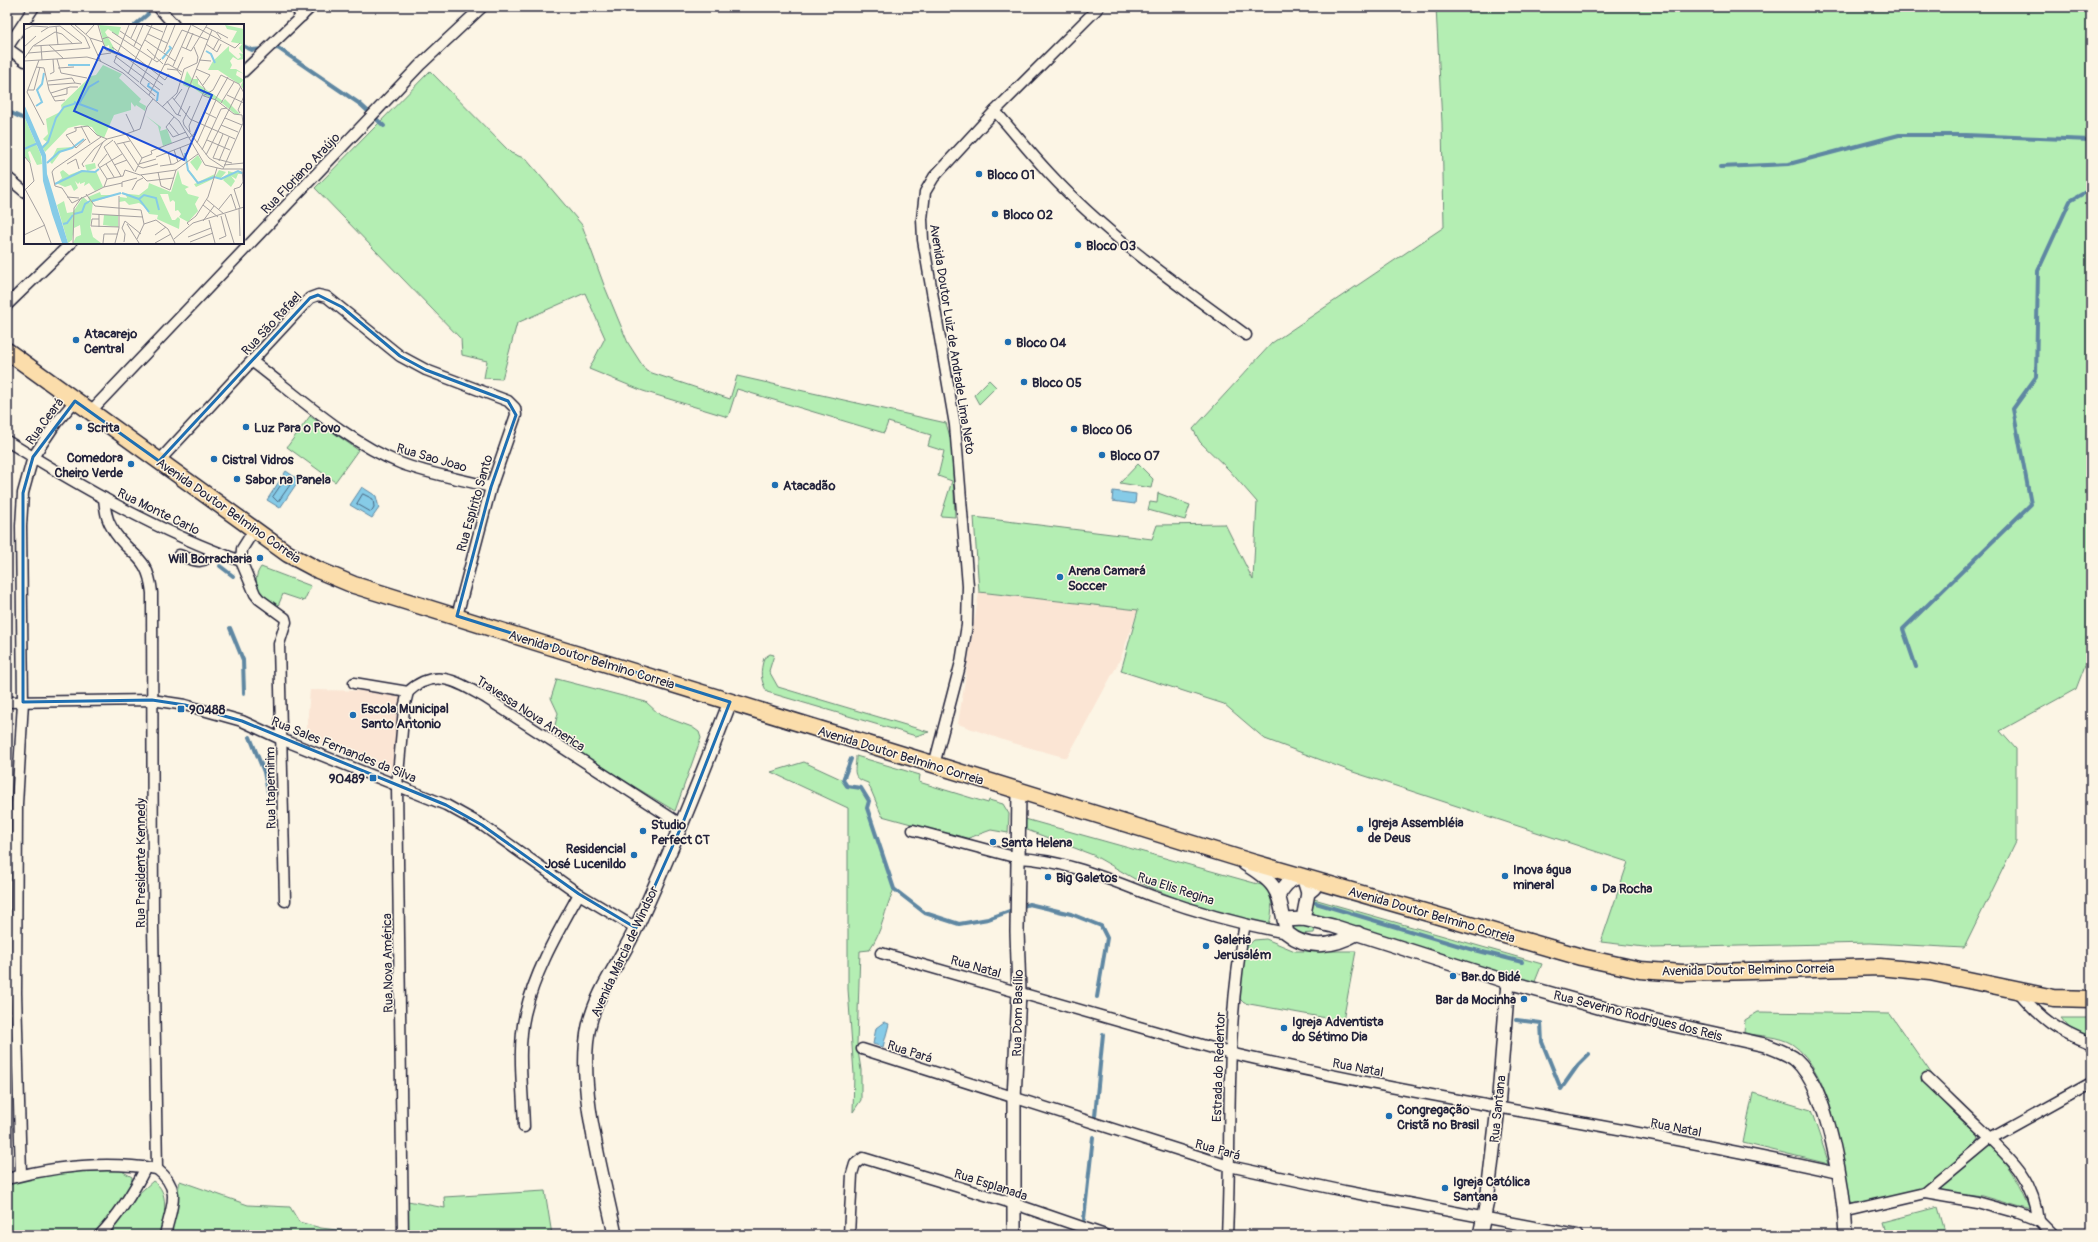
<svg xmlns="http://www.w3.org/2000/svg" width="2098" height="1242" font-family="Pangolin,sans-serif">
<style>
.built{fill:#fbe5d4}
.green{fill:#b4eeb3;stroke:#6b8877}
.water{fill:#86cbe7;stroke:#5e87a2}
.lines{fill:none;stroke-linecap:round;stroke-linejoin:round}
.shore{stroke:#4a6680;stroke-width:1}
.stream{stroke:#5e87a2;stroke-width:4}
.minor-casing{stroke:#22223b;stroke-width:13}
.tertiary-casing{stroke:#22223b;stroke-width:16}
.primary-casing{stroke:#22223b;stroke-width:19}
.minor{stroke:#fcf5e5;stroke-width:10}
.tertiary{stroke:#fcf5e5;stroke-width:13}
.primary{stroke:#fbddab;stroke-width:16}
.marked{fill:none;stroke:#1f6fb2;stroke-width:3;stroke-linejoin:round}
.poi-dot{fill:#1f6fb2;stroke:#fcf5e5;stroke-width:1.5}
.labels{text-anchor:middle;stroke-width:3;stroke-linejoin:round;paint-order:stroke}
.street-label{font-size:13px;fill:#22223b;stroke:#fcf5e5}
.poi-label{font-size:13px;font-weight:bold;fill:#22223b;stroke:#fcf5e5;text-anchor:start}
.inset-river{fill:none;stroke:#86cbe7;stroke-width:2}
.inset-road{fill:none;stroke:#a5a1a1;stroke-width:1}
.view{fill:#1d4ed8;fill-opacity:0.15;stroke:#1d4ed8;stroke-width:2}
.inset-edge{fill:none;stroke:#22223b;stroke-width:2}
</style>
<rect width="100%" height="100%" fill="#fcf5e5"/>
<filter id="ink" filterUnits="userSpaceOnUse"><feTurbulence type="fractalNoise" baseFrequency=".025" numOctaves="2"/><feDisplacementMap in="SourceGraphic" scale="8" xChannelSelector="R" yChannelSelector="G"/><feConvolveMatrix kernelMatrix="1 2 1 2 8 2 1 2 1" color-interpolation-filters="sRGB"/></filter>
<g filter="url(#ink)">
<g class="built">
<path d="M979 592 1138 610 1120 660 1067 758 1006 741 958 724Z"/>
<path d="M310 690 383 691 402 693 391 773 306 738Z"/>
</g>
<g class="green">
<path d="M1436 7H2091V650L2076 689 2000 731 2016 749V842L1964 948 1870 943 1653 948 1601 942 1628 862 1353 772 1265 739 1224 704 1121 671 1138 610 979 592 974 517 1152 539 1157 525 1225 524 1253 580 1257 502 1229 470 1200 442 1193 429 1272 343 1444 227 1442 123Z"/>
<path d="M430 71 511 153 526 159 582 225 604 285 628 343 646 371 730 399 737 376 946 423 952 444 955 517 941 516 952 481 938 476 944 451 928 446 931 435 888 422 884 433 737 389 728 417 643 391 589 369 605 338 585 293 517 323 502 379 484 378 487 361 462 355 461 339 315 188Z"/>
<path d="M989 380 996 387 979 404 974 395Z"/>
<path d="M310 416 358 450 335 482 287 447Z"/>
<path d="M1138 464 1153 479 1151 488 1120 483Z"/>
<path d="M1158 493 1190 505 1185 520 1148 510 1150 502 1157 503Z"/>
<path d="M261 567 311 586 304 601 283 594 278 606C262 600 249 583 261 567Z"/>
<path d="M770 654 774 655 769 671 778 687 929 732 916 736 767 692C760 679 760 672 764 658Z"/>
<path d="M557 679 646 702 660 715 692 727 699 732 701 738 675 811 552 737 558 713 551 698Z"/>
<path d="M856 756 920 775 919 782 988 803 989 800 1003 804 1009 814 1008 833 991 830 966 839 882 816 868 783C850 777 856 771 856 756Z"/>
<path d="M804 762 843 780 847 786 861 788 869 801 867 808 894 889C884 910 883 931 869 950L860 951 857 1044 861 1070V1100L853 1112 854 1074 848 989V808L771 772Z"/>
<path d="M1025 819 1265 886C1273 895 1273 913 1269 924L1260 925 1197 907 1147 886 1093 855 1022 828Z"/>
<path d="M1311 899H1314L1542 964 1534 984 1311 913 1307 908Z"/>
<path d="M1302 923 1315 929 1314 933 1297 934 1293 930V926Z"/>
<path d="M1266 939 1295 951H1356L1343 1021 1244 1003 1238 997 1244 949 1254 940Z"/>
<path d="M1758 1012 1890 1014 1940 1086C1945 1110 1961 1119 1978 1135L1979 1139 1976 1144 1921 1191 1854 1204 1849 1202C1843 1158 1832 1071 1792 1044 1779 1036 1759 1036 1744 1033L1745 1020Z"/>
<path d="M2061 1018H2091V1040L2071 1030Z"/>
<path d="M1753 1093 1811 1110 1829 1164 1743 1143Z"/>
<path d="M1988 1144C2011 1167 2018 1181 2031 1210L1983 1196 1934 1190Z"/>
<path d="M120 1170 132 1177C133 1199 106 1220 92 1235H7V1181L39 1173Z"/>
<path d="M153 1181C171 1192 163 1216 162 1235H105L136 1196Z"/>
<path d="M180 1181 248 1205 290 1207 299 1222 321 1228 345 1231V1235H168Z"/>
<path d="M545 1191 552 1235H408V1201L445 1208 444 1197Z"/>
<path d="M1938 1207 1946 1235H1888L1884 1221Z"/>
</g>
<g class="water">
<path d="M286 471 299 480 280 508 267 500Z"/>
<path d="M362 487 376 496 379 508 372 518 350 505Z"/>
<path d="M1113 491 1136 494 1135 504 1112 501Z"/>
<path d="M884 1022 889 1024 883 1047 873 1044 876 1028Z"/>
</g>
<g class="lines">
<g class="shore">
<path d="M286 478H288L292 482 278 502 273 497Z"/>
<path d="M363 494 373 499 374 507 371 512 357 504Z"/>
</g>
<g class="stream">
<path d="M135 25 148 14"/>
<path d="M243 46 252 50 264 49"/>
<path d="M270 49 278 48 360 104 384 126"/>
<path d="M7 111 22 118"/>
<path d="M1720 167 1789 164 1899 135H1966L2091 140"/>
<path d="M220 566 233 576"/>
<path d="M230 628 243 660 244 693"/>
<path d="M1916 667 1903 629 2031 504 2013 409 2036 377 2038 271 2070 201 2091 189"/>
<path d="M250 737 264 772 268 792"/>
<path d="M851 759 843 780 847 786 861 788 869 801 867 808 894 889 925 913 959 924 988 919 1029 904 1071 914 1101 926 1107 938 1097 997"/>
<path d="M1316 903 1470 949"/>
<path d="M1471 949 1522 962"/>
<path d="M1516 1020 1541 1023 1542 1042 1561 1089 1578 1065 1589 1054"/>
<path d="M1095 1116 1103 1034"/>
<path d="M1084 1219 1093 1137"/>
</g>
<defs>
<g id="minor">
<path d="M158 7 174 25"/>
<path d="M295 7 302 16"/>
<path d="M7 48 34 7"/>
<path d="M7 48 25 61"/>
<path d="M243 72 311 7"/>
<path d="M995 111C1013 131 1030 153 1049 173 1106 235 1178 285 1246 335"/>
<path d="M7 177 25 192"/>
<path d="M7 305 71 243"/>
<path d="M253 362C298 396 347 442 400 463 428 474 461 479 491 487"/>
<path d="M90 412 420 65 482 7"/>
<path d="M7 441C81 487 159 532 241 561"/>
<path d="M159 461 310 298 318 295 327 297 400 356 426 370 508 401 515 408 516 415 491 487 457 616"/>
<path d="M104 498C105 508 106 519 112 528 128 557 148 552 152 593L153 925 157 1169C183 1190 171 1207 165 1235"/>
<path d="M254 530 242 549 241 561 255 594 259 599 285 618 286 622 279 644 285 901"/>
<path d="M179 555C194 560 203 567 213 551"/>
<path d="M354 683 408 692C436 666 459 683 486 698L682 825"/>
<path d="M7 702 152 700 185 705 242 721 281 739 446 805 482 825 579 894 636 928"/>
<path d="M934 765 961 662 967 625 968 586 955 425 923 240 922 219 925 192 934 177 995 111 1099 7"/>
<path d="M913 830 1018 858C1066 860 1110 880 1155 897 1197 912 1243 925 1287 933"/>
<path d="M881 953 1230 1053C1431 1100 1637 1128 1838 1173"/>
<path d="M2018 991C2042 1020 2056 1030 2091 1044"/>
<path d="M862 1049 1229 1166 1344 1191 1577 1235"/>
<path d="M1927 1078C1944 1094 1961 1111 1978 1127 2008 1156 2034 1177 2038 1221"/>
<path d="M524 1127C523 1091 517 1048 525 1014 535 971 558 932 579 894"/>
<path d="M21 1175 16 993 17 804 23 702 21 526 23 493 33 457 56 423 75 401"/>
<path d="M7 1179C55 1166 108 1161 157 1169"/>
<path d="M1925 1193 1990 1139 2091 1083"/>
<path d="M1843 1212 1925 1193 1977 1202 2020 1214 2038 1221 2052 1235"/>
<path d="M100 1235C120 1214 133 1193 146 1167"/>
<path d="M403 1235 397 786 404 708 408 692"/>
<path d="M849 1235 852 1174 855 1164 863 1158 1015 1204 1105 1235"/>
<path d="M1227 1235C1232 1131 1224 1026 1245 924"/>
</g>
<g id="tertiary">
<path d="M1245 864C1283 887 1277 893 1287 933 1309 951 1335 946 1358 933"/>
<path d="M1278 896C1285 885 1290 878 1303 877L1308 893"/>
<path d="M1303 919 1308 893 1314 888"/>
<path d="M1285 920 1303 919 1333 926 1508 982 1620 1013 1765 1045C1775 1049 1788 1053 1796 1060 1829 1090 1844 1191 1846 1235"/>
<path d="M615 1235C603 1174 576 1087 589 1026 597 990 622 959 637 926 671 852 701 778 730 702"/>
<path d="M1014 1235V1099L1019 992 1017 931 1019 791"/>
<path d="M1480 1235 1487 1201 1498 1108 1508 982"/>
</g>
<path id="primary" d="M7 351 288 554 318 570 354 585 549 646 1251 862 1581 957 1640 970 1682 973 1880 967 1930 972 2054 998 2091 999"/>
</defs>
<use href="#minor" class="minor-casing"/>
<use href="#tertiary" class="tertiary-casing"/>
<use href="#primary" class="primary-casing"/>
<use href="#minor" class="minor"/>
<use href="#tertiary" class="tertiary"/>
<use href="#primary" class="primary"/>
</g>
</g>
<path class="marked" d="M318 295 342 307 400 356 426 370 508 401 516 415 491 487 457 616 730 702 682 825 636 928 579 894 482 825 446 805 242 721 185 705 152 700 23 702V493L33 457 75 401 159 461 310 298Z"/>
<g class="poi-dot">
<circle cx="979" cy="174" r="4"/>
<circle cx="995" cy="214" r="4"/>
<circle cx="1078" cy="245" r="4"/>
<circle cx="76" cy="340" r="4"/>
<circle cx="1008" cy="342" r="4"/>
<circle cx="1024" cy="382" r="4"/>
<circle cx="79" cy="427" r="4"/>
<circle cx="246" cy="427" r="4"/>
<circle cx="1074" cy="429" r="4"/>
<circle cx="1102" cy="455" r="4"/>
<circle cx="214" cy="459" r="4"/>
<circle cx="131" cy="464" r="4"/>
<circle cx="237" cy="479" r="4"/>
<circle cx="775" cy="485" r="4"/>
<circle cx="260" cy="558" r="4"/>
<circle cx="1060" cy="577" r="4"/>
<rect x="177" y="705" width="8" height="8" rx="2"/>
<circle cx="353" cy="715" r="4"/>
<rect x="369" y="774" width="8" height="8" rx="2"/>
<circle cx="1360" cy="829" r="4"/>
<circle cx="643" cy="831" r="4"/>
<circle cx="993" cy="842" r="4"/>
<circle cx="634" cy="855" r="4"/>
<circle cx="1505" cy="876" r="4"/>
<circle cx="1048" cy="877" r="4"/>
<circle cx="1594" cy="888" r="4"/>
<circle cx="1206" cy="946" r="4"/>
<circle cx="1453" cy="976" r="4"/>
<circle cx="1524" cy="999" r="4"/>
<circle cx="1284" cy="1028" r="4"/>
<circle cx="1389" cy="1116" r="4"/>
<circle cx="1445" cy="1188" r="4"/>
</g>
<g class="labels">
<g class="street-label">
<text transform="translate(300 173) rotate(-46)" y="5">Rua Floriano Araújo</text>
<text transform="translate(271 323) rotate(-47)" y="5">Rua São Rafael</text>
<text transform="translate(953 339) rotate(81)" y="5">Avenida Doutor Luiz de Andrade Lima Neto</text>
<text transform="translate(44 421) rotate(-54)" y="5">Rua Ceará</text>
<text transform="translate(432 457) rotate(16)" y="5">Rua Sao Joao</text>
<text transform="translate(474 503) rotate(-74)" y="5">Rua Espírito Santo</text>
<text transform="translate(229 510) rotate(35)" y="5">Avenida Doutor Belmino Correia</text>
<text transform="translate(159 511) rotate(26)" y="5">Rua Monte Carlo</text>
<text transform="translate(592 659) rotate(17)" y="5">Avenida Doutor Belmino Correia</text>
<text transform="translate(531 713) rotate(33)" y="5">Travessa Nova America</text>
<text transform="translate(344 749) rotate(22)" y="5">Rua Sales Fernandes da Silva</text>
<text transform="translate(901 755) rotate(17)" y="5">Avenida Doutor Belmino Correia</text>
<text transform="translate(270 788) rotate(-91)" y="5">Rua Itapemirim</text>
<text transform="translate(140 863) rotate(-90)" y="5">Rua Presidente Kennedy</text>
<text transform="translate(1176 888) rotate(18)" y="5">Rua Elis Regina</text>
<text transform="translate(1432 914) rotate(16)" y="5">Avenida Doutor Belmino Correia</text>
<text transform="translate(624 951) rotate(-65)" y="5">Avenida Márcia de Windsor</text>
<text transform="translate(387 963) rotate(-91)" y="5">Rua Nova América</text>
<text transform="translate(976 966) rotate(16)" y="5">Rua Natal</text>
<text transform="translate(1748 969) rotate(-1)" y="5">Avenida Doutor Belmino Correia</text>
<text transform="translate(1017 1013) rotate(-89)" y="5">Rua Dom Basílio</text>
<text transform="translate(1638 1015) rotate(14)" y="5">Rua Severino Rodrigues dos Reis</text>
<text transform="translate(910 1051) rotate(18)" y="5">Rua Pará</text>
<text transform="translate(1218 1067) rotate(-88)" y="5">Estrada do Redentor</text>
<text transform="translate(1358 1067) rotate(11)" y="5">Rua Natal</text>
<text transform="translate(1497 1109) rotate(-84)" y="5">Rua Santana</text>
<text transform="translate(1676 1127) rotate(11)" y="5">Rua Natal</text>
<text transform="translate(1218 1149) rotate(16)" y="5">Rua Pará</text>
<text transform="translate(991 1184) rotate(18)" y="5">Rua Esplanada</text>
</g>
<g class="poi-label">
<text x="987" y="179">Bloco 01</text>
<text x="1003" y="219">Bloco 02</text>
<text x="1086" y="250">Bloco 03</text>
<text x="84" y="338">Atacarejo<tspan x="84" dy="15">Central</tspan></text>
<text x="1016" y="347">Bloco 04</text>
<text x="1032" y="387">Bloco 05</text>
<text x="87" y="432">Scrita</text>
<text x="254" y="432">Luz Para o Povo</text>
<text x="1082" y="434">Bloco 06</text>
<text x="1110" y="460">Bloco 07</text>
<text x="123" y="462" text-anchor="end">Comedora<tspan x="123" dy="15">Cheiro Verde</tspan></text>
<text x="222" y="464">Cistral Vidros</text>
<text x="245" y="484">Sabor na Panela</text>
<text x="783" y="490">Atacadão</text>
<text x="252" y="563" text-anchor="end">Will Borracharia</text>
<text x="1068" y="575">Arena Camará<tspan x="1068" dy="15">Soccer</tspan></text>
<text x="361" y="713">Escola Municipal<tspan x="361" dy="15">Santo Antonio</tspan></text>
<text x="189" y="714">90488</text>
<text x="365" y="783" text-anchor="end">90489</text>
<text x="1368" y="827">Igreja Assembléia<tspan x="1368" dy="15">de Deus</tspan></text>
<text x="651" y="829">Studio<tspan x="651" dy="15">Perfect CT</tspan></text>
<text x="1001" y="847">Santa Helena</text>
<text x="626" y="853" text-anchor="end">Residencial<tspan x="626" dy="15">José Lucenildo</tspan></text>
<text x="1513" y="874">Inova água<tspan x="1513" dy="15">mineral</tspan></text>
<text x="1056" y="882">Big Galetos</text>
<text x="1602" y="893">Da Rocha</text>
<text x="1214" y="944">Galeria<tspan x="1214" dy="15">Jerusalém</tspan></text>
<text x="1461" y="981">Bar do Bidé</text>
<text x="1516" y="1004" text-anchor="end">Bar da Mocinha</text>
<text x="1292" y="1026">Igreja Adventista<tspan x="1292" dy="15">do Sétimo Dia</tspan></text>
<text x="1397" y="1114">Congregação<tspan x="1397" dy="15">Cristã no Brasil</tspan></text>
<text x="1453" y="1186">Igreja Católica<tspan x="1453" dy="15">Santana</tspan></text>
</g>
</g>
<g transform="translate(24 24)">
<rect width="220" height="220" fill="#fcf5e5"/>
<path d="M75 1 97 3 94 12 84 5 81 8 90 24V29L86 28 85 21 81 23ZM201 1 220 5V35L214 36 209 33 206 37 208 41 206 45H212L220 50 213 47 212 51 220 56V67L217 61 219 57 215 60 194 46H184L189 37 205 22V27L214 35 217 33 215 29 219 30 215 24 218 20 207 18 213 7 203 5ZM79 41 98 50 95 54 117 75 115 78 122 82 121 87 112 81 111 83 107 78V86L90 91 80 114 73 111 68 103 56 101 44 104 21 128 18 122 23 118 19 115 24 110 22 95 38 87 37 81 67 52 72 51ZM163 47 168 55H174V60L199 77 201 75 216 90H211L198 79 178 70 168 63 169 59 166 64 159 61ZM121 91 137 103 136 107 143 105 148 119 139 122 134 102ZM0 92 17 131 18 140 13 141 6 127 4 128 7 139 0 132ZM49 123 37 128 28 140 26 138 33 124ZM174 131 178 138 173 147 166 138ZM71 139 72 144 64 147H72L79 163 71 167 65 159 60 162 61 158 56 160V158L54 160 51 157 54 164 50 167 47 161 41 163 32 159 38 154 36 148 39 146 45 151 58 146 63 147 61 141ZM164 139V145L170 152 174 158 191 150 189 155 172 163 170 160 173 159 163 145ZM154 146 158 160 165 163 161 165 164 170 175 173 171 180 174 187 164 198 155 193 157 190 154 186 151 187V178L149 176 146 178 144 170H136L148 196H151L154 193 156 195 155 205 133 195 134 191 125 190 121 183 115 179 105 181 101 177 95 178 96 173 103 174 102 171 95 169 115 171 124 164 125 159 147 168ZM195 146 202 148 196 155 204 150V147L211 149 217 147V150H214L212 155 207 152 211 157 207 163 199 156 201 153 198 156 191 153ZM76 168 77 171H91L69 178 66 202 69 213 77 219H49L52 213 57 211 56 201 50 204 48 216 44 219 33 181 40 177 43 189 49 188 59 173 66 179 64 173ZM80 191H94V203L79 201Z" fill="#b4eeb3"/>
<path d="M0 80 22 131 23 150 44 219H38L28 190 19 157 18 133 0 92Z" fill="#86cbe7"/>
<path class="inset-river" d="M182 27 187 30 191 39M138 35 147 24 145 22M44 41H66M125 59 124 62 134 69 133 77M50 78 74 87M12 82 18 78 13 66 18 60 20 49M18 124 24 118 32 94 40 83 56 78 65 63 75 57M0 125 14 119M161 129 164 146 174 159 190 153 197 155 214 147 220 150M23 139 35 128 48 124 60 115M31 160 58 147 71 148 75 145M98 169 115 175 120 171 132 174 135 186M115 175 125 188M68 177 97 169M50 190 58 188 61 180 66 177M39 200 43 199 49 191"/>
<path class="inset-road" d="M51 1 66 14 79 18 82 26 92 30M74 1 79 18M105 1 90 38 115 58M122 1 139 8M168 1 211 24 216 19M32 2 34 21M182 3 192 8 197 15M0 6 8 2 24 3M96 7 118 22M17 8 25 3 36 2 58 19M88 8 133 38 137 35M193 8 204 14M62 10 70 1M124 10 143 19M66 14 77 38M107 14 113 1M78 15 84 13 96 21 141 56 145 50M121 16 151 37M182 20 193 28 197 20M25 21 40 35M10 22 58 19M17 22 18 36M110 22 119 1M0 23 12 12M88 23 139 61M158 23 167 27 183 1M123 25 139 40M162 25 169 9M189 26 195 15M140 28 151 1M4 29 66 24 61 13 47 1M73 31 87 29M91 32 136 66M0 35 9 22 31 8 38 10 49 20M33 35 37 49 63 54M130 35 143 1M15 36 3 68 20 101M175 36 187 37M0 37 63 33 74 36 99 49 155 97 181 141 198 145H220M140 41 144 40 158 48M149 42 167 1M12 43 20 44 25 66 31 77 41 76M34 44 50 43M143 45 153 46 157 51M172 45 186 51 179 61M153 46 159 33M26 50 30 48 29 35M104 50 128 1M24 57 48 54 51 59 57 60M116 59 128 35M116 59 131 72M24 61 51 59M4 66H10L16 43M27 69 46 63H54M125 71 158 6 184 16M203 71 220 79M179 72 189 66 197 51 215 60 220 69M180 72 192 76 210 90 218 91M29 73 43 70V64M148 73 166 95 211 115M150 76 158 65M191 76 204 53M143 77 152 90 157 92M197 79 210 58M138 83 153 69 160 45 173 39 174 33 170 23M180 88 192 94M216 89 214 86 220 72M102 90 110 107M154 91 188 6M150 93 142 103 149 113 162 108M201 94 218 101M145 99 155 111M160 101 185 134 199 143M160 101 159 97 166 82M197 101 214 108M57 102 66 119M52 103V107L42 111 52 124 62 115M50 104 64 102 73 111 83 115 102 110 116 105 123 83 129 75M166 108 165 102 181 65 172 52M102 110 118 134M199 110 189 134 208 139M77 113 30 145 28 148 31 162 38 164 48 179 80 163 98 159M165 114 170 110 186 75M89 116 80 123 97 152M183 116 206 126M90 117 110 147M99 118 114 141M173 119 192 76M93 120 106 117M150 126 154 138M178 126 197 85 203 84M144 128 147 140M83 130 74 141 83 155M182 131 217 62M0 132 6 139 10 157 0 167M132 133 168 119M118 134 128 130 127 127 164 113M195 137 205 113M68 138 79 118M43 140 52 135 55 145M82 140 90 153M115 140 132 135M90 141 103 136M200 141 220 139M114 142 119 144 134 140M136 142 150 140 160 134 156 124M60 143 58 140 70 125 83 115M75 144 98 130M199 145 219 99 218 91M111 148 118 134M134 148 137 162 146 166 152 146M117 151 123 157 150 154M0 163 20 200 27 219M80 163 83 155 99 152 101 146 116 151 152 146 174 130M98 163V158L113 154M108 166 113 157 119 154M62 170 71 182 117 186 120 200M43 173 55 174M182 175 200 190M179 181 194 193M215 184 216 212M216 184 210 165 216 163 219 158 218 145M195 185 207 170 212 185M68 190 119 193M201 190 210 219M75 195H68L67 202 95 203M185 196 191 219M179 197 190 182M103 200 115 219M165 201 163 199 172 192 184 173 193 144M75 203V190M0 211 21 201M131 211 142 203M164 213 187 204M113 215 120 200 132 196 144 205 151 219M150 215 169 199 220 183M195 215 202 212 197 192M100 218 101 210 98 204 101 197 117 210M166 218 189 209M49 219 50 184 58 173M79 219 80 210H94M91 219 95 204V172M131 219 147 210"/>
<path class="view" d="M79 23 188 71 160 136 50 87Z"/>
<rect width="220" height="220" class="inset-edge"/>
</g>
<rect width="2098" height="1242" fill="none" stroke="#fcf5e5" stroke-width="24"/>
<rect x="12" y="12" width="2074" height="1218" fill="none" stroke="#22223b" stroke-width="1.5" filter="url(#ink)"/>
</svg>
